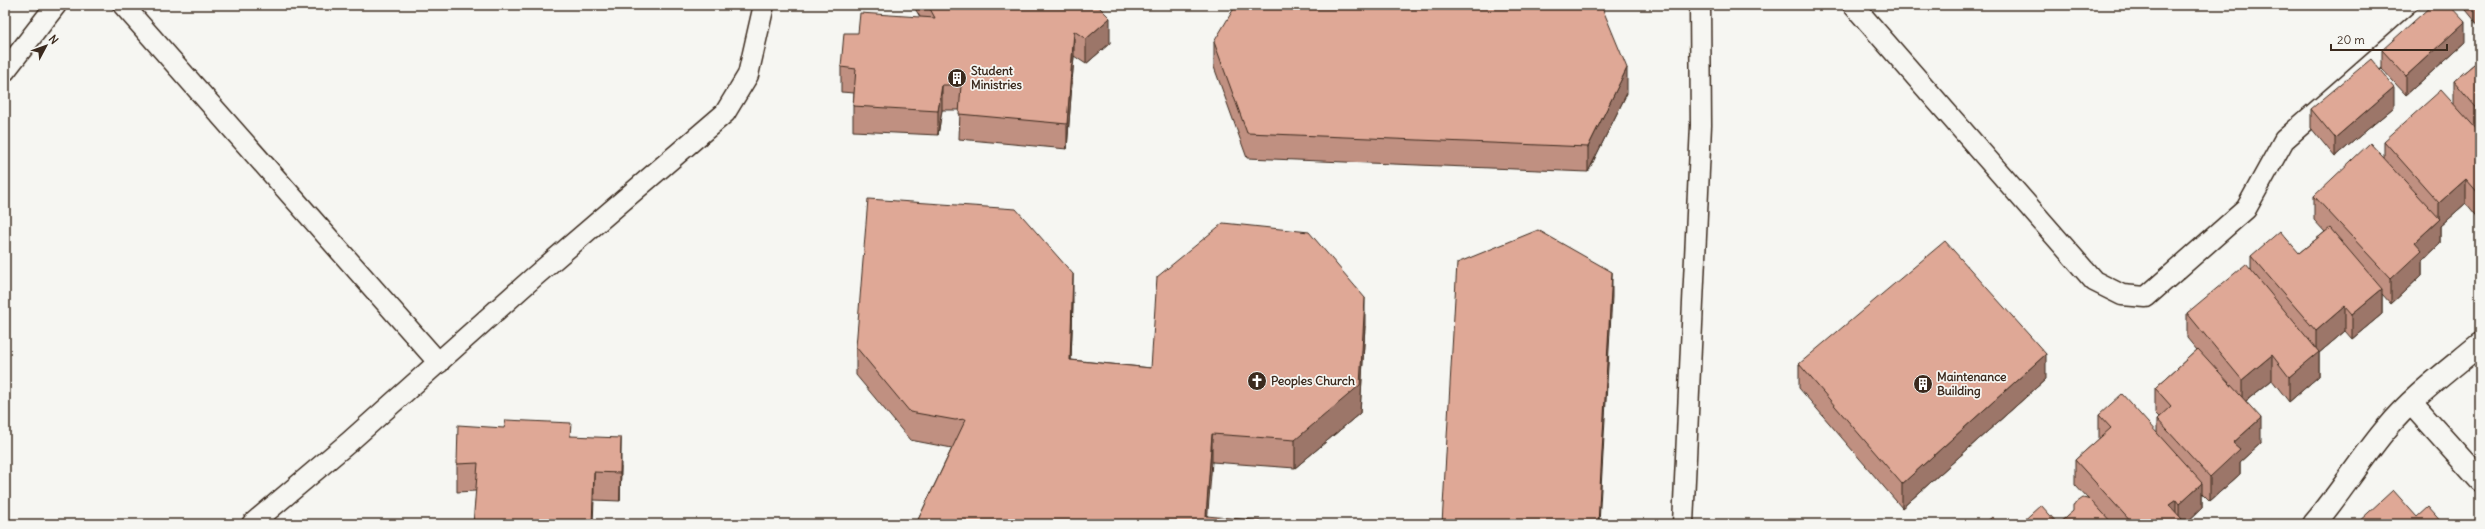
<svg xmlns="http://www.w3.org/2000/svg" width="2485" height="529" font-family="Delius,sans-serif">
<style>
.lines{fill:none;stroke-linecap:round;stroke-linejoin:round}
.lane-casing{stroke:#3b2a1e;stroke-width:23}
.street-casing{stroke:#3b2a1e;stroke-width:25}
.lane{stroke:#f6f6f2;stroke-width:20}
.street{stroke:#f6f6f2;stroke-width:22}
.wall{fill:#c09081;stroke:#3b2a1e}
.shaded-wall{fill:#9c7669;stroke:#3b2a1e}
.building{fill:#dfa896;stroke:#3b2a1e}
.labels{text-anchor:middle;stroke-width:3.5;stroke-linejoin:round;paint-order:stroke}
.poi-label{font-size:12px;font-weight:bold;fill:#3b2a1e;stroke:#f6f6f2;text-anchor:start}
</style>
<rect width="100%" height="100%" fill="#f6f6f2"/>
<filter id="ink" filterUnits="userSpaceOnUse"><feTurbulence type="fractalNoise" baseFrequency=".025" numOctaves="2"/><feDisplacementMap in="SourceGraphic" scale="8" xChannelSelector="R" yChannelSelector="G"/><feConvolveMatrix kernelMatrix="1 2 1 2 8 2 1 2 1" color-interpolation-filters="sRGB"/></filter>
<g filter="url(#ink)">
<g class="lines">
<defs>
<g id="lane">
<path d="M123 5 439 363"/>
<path d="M1853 5 2094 281 2122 295 2146 297 2246 209 2284 140 2438 5"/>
<path d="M5 71 56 5"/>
<path d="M252 524 348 443 534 277 725 113 748 75 764 5"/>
<path d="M1683 524 1701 125 1700 5"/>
</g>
<g id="street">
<path d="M2411 403 2480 480"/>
<path d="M2314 524C2340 494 2360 460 2386 429 2412 397 2448 371 2480 344"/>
</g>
</defs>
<use href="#lane" class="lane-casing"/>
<use href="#street" class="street-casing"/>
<use href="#lane" class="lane"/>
<use href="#street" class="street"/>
</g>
<g class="wall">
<path d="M913 5H1099V7L1110 43 1086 64 1074 56 1067 149 959 139 960 110H942L938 135 853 131V106L854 93 841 92V67L858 33 920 17Z"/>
<path d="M2462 5H2480V27Z"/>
<path d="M1214 42 1627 93 1588 172 1247 158 1214 67Z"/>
<path d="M2465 42 2406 95 2382 69V50Z"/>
<path d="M2480 59V220L2466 203 2440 226V244L2422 261V275L2391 304 2382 294V314L2352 339 2345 331 2319 353V376L2289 402 2272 380 2246 401 2261 443 2240 462V474L2210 501 2202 493V508L2185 524H2058L2088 499 2075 485V460L2099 439V415L2157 434V419L2159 417 2155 413V388L2197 350 2187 338V313L2251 270V256L2299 253 2325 232 2314 220V196L2384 158V141L2454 104V81Z"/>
<path d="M2394 107 2335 157 2311 128V109Z"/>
<path d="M1073 303 1071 360 1151 368 1365 326 1360 413 1295 468 1212 462 916 524 952 448 910 440 856 375V347Z"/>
<path d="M1799 364 2046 379 1902 508 1799 388Z"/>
<path d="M571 436 621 467 620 501 594 500 475 491 457 492V464Z"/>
</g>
<g class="shaded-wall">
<path d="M1110 18V43L1086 64V39Z"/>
<path d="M2465 22V42L2406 95V76Z"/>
<path d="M1074 31V56L1067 149V124Z"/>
<path d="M1627 68V93L1588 172V147Z"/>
<path d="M942 85V110L938 135V111Z"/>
<path d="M2394 87V107L2335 157V138Z"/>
<path d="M2466 179V203L2440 226V244L2422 261V275L2391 304V279L2415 242 2439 220V203Z"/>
<path d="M1612 272V297L1599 524H1598Z"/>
<path d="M1073 274V303L1070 388V360Z"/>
<path d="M2382 289V314L2352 339V314Z"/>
<path d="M1365 298V326L1360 413 1295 468V440Z"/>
<path d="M2345 306V331L2319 353V376L2289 402V377L2316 354V331Z"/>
<path d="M2046 354V379L1902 508V484Z"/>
<path d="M2272 355V380L2242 404V380Z"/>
<path d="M2261 418V443L2240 462V474L2210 501V477L2233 443Z"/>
<path d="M1212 434V462L1207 524 1206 516Z"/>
<path d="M621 438V467L620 501V473Z"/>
<path d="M594 472V500L593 524H592Z"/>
<path d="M2202 483V508L2185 524H2176L2179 521V504Z"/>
<path d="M2176 500V524L2169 505Z"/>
</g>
<g class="building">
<path d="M928 5H1097L1110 18 1086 39 1074 31 1067 124 959 114 961 85H942L938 111 853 106 856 69 841 67 844 33H858L860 13 935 18Z"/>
<path d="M1236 5H1601L1627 68 1588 147 1247 133 1214 42Z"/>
<path d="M2432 5H2449L2465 22 2406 76 2382 50Z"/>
<path d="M2371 59 2394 87 2335 138 2311 109Z"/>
<path d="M2480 59V112L2454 81Z"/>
<path d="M2441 90 2480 133V195L2466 179 2439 203 2384 141Z"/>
<path d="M2370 143 2440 219 2415 242 2422 250 2391 279 2314 196Z"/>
<path d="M868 199 1016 209 1073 274 1070 360 1151 368 1157 277 1223 223 1309 232 1365 298 1360 385 1295 440 1212 434 1206 516 1290 523V524H916L966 419 955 420 910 412 856 347Z"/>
<path d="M2330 228 2382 289 2352 314 2345 306 2316 331 2251 256 2280 231 2299 253Z"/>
<path d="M1538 230 1612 272 1598 524H1442L1457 263Z"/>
<path d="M1945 241 2046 354 1902 484 1799 364Z"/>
<path d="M2246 264 2319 352 2289 377 2272 355 2242 380 2187 313Z"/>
<path d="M2198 349 2261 418 2233 443 2240 449 2210 477 2157 419 2171 406 2155 388Z"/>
<path d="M2122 394 2202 483 2179 504 2176 500 2169 505 2182 519 2176 524H2133L2075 460 2111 428 2099 415Z"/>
<path d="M506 420 571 423 570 436 621 438 620 473 594 472 592 524H473L478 463 457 464 458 425 504 428Z"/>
<path d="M2393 490 2417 517 2428 507 2443 524H2356Z"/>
<path d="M2083 498 2091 500 2113 524H2058L2073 511V505Z"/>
<path d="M2041 505 2058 524H2020Z"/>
<path d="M1992 517 1998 524H1984Z"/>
<path d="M1961 520 1965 524H1957Z"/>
</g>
</g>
<defs>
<symbol id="building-disc" viewBox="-11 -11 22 22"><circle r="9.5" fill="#3b2a1e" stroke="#f6f6f2"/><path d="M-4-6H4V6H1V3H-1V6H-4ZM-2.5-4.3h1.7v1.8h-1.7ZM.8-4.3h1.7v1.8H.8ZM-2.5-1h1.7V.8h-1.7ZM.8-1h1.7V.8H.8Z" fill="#fff"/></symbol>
<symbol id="church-disc" viewBox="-11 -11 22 22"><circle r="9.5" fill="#3b2a1e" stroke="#f6f6f2"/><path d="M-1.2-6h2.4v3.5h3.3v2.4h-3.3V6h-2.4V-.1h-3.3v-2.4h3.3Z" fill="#fff"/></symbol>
</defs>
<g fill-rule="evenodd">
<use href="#building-disc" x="946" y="67" width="22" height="22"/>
<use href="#church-disc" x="1246" y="370" width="22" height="22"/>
<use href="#building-disc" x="1912" y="373" width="22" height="22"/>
</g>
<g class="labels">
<g class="poi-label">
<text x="971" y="75">Student<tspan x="971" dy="14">Ministries</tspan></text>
<text x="1937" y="381">Maintenance<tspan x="1937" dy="14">Building</tspan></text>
<text x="1271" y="385">Peoples Church</text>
</g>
</g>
<rect width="2485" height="529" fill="none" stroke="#f6f6f2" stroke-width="20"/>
<rect x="10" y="10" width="2465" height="509" fill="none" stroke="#3b2a1e" stroke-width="1.5" filter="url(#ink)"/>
<g transform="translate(46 46) rotate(49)" stroke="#f6f6f2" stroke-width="3" paint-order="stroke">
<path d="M0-3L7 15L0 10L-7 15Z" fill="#3b2a1e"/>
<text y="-6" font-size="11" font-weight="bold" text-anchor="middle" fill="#3b2a1e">N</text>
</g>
<path d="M2331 44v6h116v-6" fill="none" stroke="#3b2a1e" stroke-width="2"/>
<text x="2337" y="44" font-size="12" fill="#3b2a1e" stroke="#f6f6f2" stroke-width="3" paint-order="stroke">20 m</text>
</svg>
